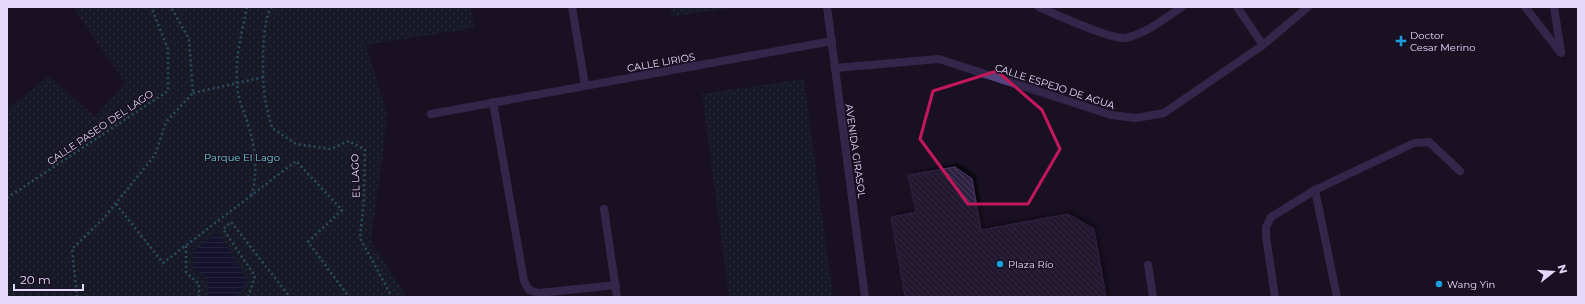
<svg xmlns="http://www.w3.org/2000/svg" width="1585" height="304" font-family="Montserrat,sans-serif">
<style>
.green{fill:url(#green-dots)}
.water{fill:url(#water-rules)}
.building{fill:url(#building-back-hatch);stroke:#4d346b;filter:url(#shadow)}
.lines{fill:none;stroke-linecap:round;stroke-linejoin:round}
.path{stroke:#3e94a8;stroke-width:2.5;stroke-dasharray:2 3;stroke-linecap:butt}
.lane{stroke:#53427c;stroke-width:8}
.street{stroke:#53427c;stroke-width:8}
.marked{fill:none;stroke:#c2185b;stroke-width:3;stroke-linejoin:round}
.poi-dot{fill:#1c9de2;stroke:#191123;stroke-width:1.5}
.labels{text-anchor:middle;stroke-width:3;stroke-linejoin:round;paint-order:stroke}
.poi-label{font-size:10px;fill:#e5d8fa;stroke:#191123;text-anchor:start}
.street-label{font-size:10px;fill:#e5d8fa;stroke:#191123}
.park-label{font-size:10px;fill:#6dd1d2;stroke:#191123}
</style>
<defs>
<pattern id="green-dots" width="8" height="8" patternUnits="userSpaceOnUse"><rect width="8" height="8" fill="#15272c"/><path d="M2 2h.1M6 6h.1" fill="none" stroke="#37464c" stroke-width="1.8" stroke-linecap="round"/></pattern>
<pattern id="water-rules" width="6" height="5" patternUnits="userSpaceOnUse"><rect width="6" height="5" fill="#10153d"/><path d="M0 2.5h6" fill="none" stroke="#33365a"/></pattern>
<pattern id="building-back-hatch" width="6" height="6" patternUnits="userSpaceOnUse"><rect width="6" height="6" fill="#2f2042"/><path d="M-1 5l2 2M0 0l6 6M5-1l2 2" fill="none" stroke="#4d405e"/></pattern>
<filter id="shadow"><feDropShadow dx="3.5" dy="-3.5" stdDeviation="1" flood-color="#0009"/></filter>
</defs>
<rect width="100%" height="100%" fill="#191123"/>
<g class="green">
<path d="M73 7H471L474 28 366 45 387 113 384 145 371 241 407 297H7V109L49 76 95 117 125 83Z"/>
<path d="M670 7H739L672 16Z"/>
<path d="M804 79 833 297H729L702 94Z"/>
</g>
<path class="water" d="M218 232 247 280 241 293 233 297H208L207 278 194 268V250Z"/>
<path class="building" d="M955 167 972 179 981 230 1068 214 1094 229 1106 297H905L891 217 916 212 908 175Z"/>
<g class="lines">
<g class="path">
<path d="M247 7C242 32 235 58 237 83 237 100 246 115 250 131 256 151 257 174 252 195"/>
<path d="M272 7C261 17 262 82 265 98 266 108 270 118 272 128L296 144 331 149 349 141 365 150 364 199 360 238 392 297"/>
<path d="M193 93 264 77"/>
<path d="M7 198 168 91V49L151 7"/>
<path d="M116 204 163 263 296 161 342 210 308 242 349 297"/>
<path d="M186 246V272L199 284V297"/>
<path d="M77 297 72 249 104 218 155 155 166 122 193 93 189 39 171 7"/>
<path d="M248 297 255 276 223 229 231 222 290 297"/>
</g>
<g class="lane">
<path d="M1315 190 1337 297"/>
<path d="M1148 265 1153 297"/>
<path d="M1275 297 1266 236V227L1271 217 1315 190 1414 143 1429 142 1460 171"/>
</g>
<g class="street">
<path d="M572 7 585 85"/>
<path d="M827 7 865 297"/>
<path d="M1039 7C1055 14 1111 40 1125 38 1146 34 1165 18 1182 7"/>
<path d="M1237 7 1263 45"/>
<path d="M1525 7 1561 53"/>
<path d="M1554 7 1561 52"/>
<path d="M835 68 939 59 1111 115 1136 118 1164 113 1263 45 1308 7"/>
<path d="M493 102 524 281 529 290 539 293 616 285"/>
<path d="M431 114 832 41"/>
<path d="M604 209 617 297"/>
</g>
</g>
<path d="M0 0H1585V304H0ZM997 71 1042 110 1060 149 1028 204H968L920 139 933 91Z" fill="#191123" fill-opacity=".55" fill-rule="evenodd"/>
<path class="marked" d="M997 71 1042 110 1060 149 1028 204H968L920 139 933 91Z"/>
<g class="poi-dot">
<path d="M1399 35h4v4h4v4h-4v4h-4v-4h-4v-4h4z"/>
<circle cx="1000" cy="264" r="4"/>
<circle cx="1439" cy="284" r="4"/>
</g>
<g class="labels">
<g class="poi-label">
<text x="1410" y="39">Doctor<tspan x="1410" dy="12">Cesar Merino</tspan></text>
<text x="1008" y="268">Plaza Río</text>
<text x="1447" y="288">Wang Yin</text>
</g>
<g class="street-label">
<text transform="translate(661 62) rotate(-10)" y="4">CALLE LIRIOS</text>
<text transform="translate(1055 86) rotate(18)" y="4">CALLE ESPEJO DE AGUA</text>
<text transform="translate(100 127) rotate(-34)" y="4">CALLE PASEO DEL LAGO</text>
<text transform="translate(856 151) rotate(82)" y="4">AVENIDA GIRASOL</text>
<text transform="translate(355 176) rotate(-92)" y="4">EL LAGO</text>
</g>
<g class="park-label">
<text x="242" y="161">Parque El Lago</text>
</g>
</g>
<rect width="1585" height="304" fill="none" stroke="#e5d8fa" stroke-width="16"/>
<g transform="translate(1553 272) rotate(73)" stroke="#191123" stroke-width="3" paint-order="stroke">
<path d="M0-3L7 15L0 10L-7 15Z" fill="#e5d8fa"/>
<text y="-6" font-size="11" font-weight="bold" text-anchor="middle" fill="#e5d8fa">N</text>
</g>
<path d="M14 284v6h69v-6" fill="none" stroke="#e5d8fa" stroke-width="2"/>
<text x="20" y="284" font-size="12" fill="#e5d8fa" stroke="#191123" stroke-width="3" paint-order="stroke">20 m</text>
</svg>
